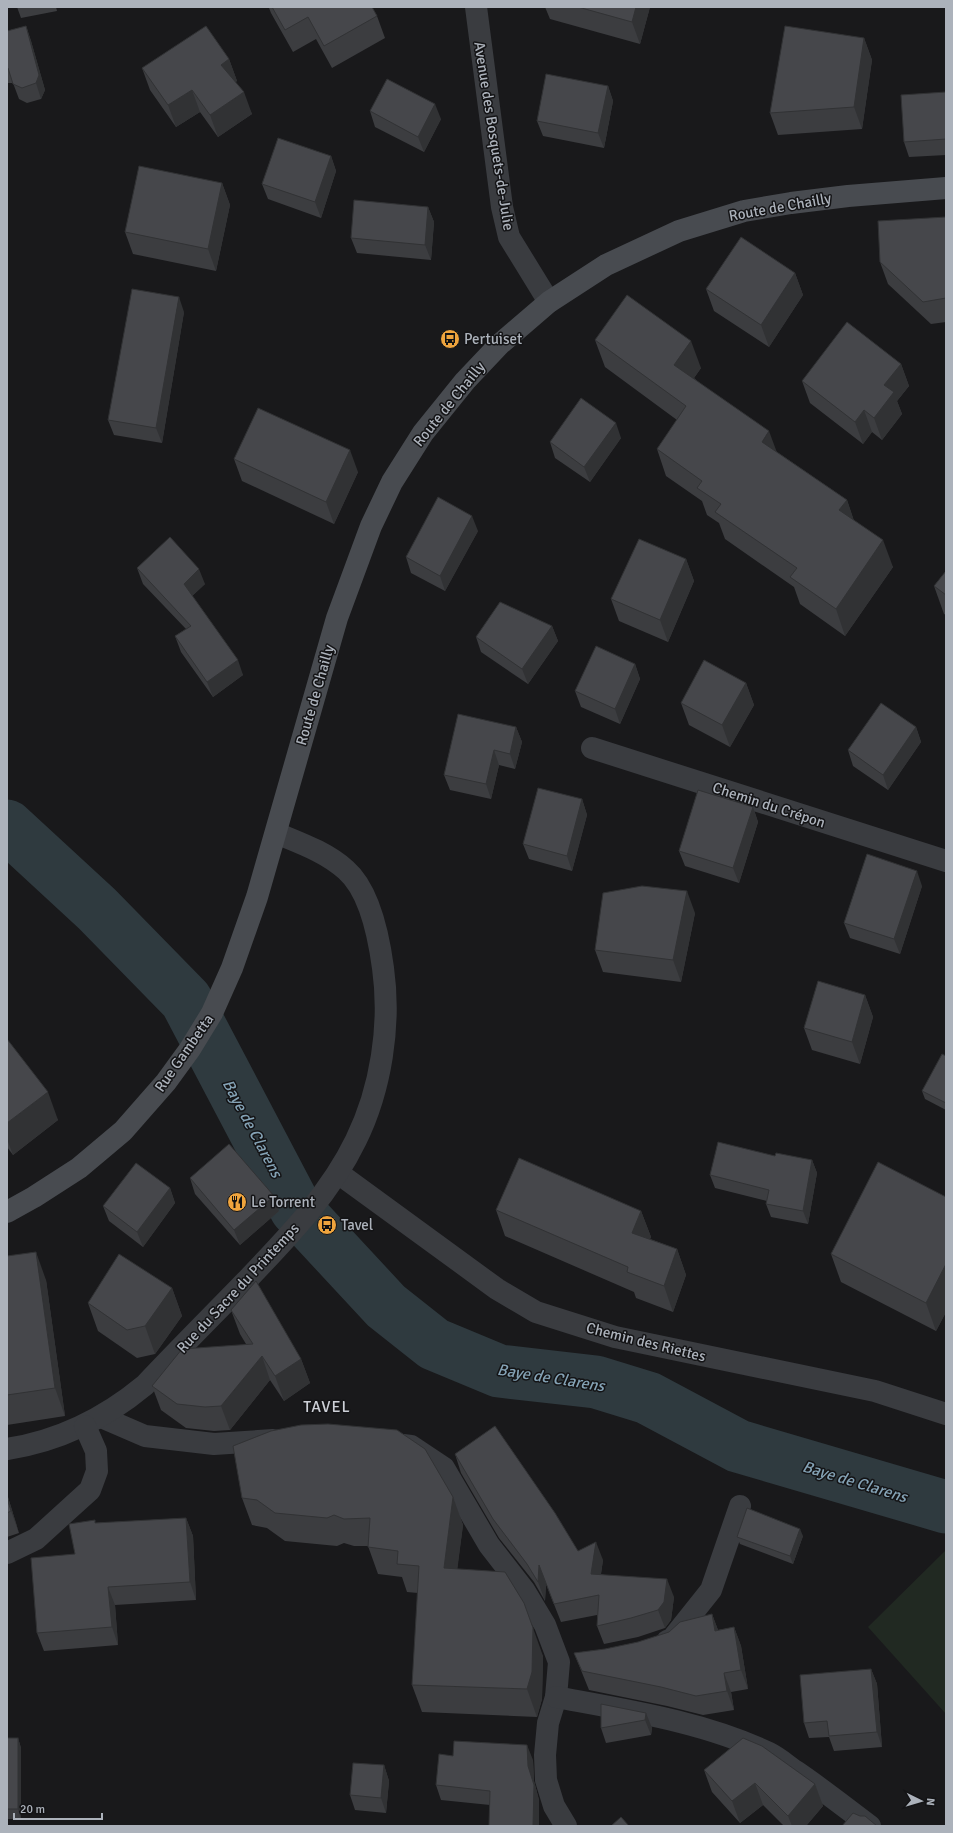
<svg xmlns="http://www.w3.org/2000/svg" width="953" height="1833" font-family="Signika,sans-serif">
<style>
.green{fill:#212922}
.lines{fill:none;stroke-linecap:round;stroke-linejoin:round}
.river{stroke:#2f3a3f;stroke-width:53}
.street{stroke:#3a3c40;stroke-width:22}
.secondary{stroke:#484b50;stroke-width:22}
.wall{fill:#3c3d40}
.shaded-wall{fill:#313234}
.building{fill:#46474b;stroke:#313234}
.labels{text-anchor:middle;stroke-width:3;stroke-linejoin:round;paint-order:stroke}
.street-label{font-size:15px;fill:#acb2bb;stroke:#141416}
.poi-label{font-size:15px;fill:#acb2bb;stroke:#141416;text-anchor:start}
.water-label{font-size:16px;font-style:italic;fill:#84a2b5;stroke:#141416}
.neighbourhood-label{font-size:16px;letter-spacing:1px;fill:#cdd0d7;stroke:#141416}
</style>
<rect width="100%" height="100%" fill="#19191b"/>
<path class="green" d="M946 1550V1714L868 1627Z"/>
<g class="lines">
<path class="river" d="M7 826 97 909 186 1000 296 1209 386 1306 434 1344 499 1371 596 1382 648 1398 738 1446 946 1507"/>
<g class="street">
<path d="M476 7 502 207 509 237 549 302"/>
<path d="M592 748 946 861"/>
<path d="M338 1173 497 1289 536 1312 615 1337 875 1391 946 1414"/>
<path d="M101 1417 145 1436 214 1444 273 1440"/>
<path d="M403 1445 411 1446 444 1468 489 1545 524 1590 545 1625 559 1662 556 1697 548 1723 545 1755 546 1780 554 1806 566 1826"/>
<path d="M7 1449C60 1441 104 1419 145 1385 178 1350 212 1316 246 1281 287 1238 330 1194 356 1140 381 1089 391 1025 383 968 379 938 370 891 346 870 326 852 300 843 276 833"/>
<path d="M7 1553 36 1539 90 1490 97 1471 96 1451 85 1426"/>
<path d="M667 1641 672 1639 711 1590 740 1506"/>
<path d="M556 1697C626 1710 705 1722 769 1753 779 1758 788 1766 797 1772 822 1789 846 1808 870 1826"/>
</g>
<path class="secondary" d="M7 1212 34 1197 79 1168 123 1131 166 1082 190 1049 212 1013 232 968 257 897 337 618 371 526 392 482 423 433 465 381 500 344 549 302 606 265 679 231 744 211 791 203 848 196 946 188"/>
</g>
<g class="wall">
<path d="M17 7H56L57 11 21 18Z"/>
<path d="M266 7H372L377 16 385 38 332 68 316 39 293 52 271 13 269 8H266Z"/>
<path d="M545 7H650L640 44 550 19Z"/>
<path d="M26 26 31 41 45 90 41 99 27 103 19 99 13 83H7V31Z"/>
<path d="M864 38 872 60 862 129 778 135 770 113Z"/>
<path d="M229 59 237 81 235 82 252 114 218 137 200 112 176 127 150 90 142 68Z"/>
<path d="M608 86 613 101 604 148 543 136 537 121Z"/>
<path d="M946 92V155L909 157 904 142Z"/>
<path d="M370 111 441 119 424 152 375 127Z"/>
<path d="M331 156 336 171 321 218 268 199 262 184Z"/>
<path d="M222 183 230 205 216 271 133 254 125 232Z"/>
<path d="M428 207 434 222 431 260 357 253 351 238Z"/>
<path d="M946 217V322L931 324 888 284 880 262Z"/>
<path d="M795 273 803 295 769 347 714 311 706 289Z"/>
<path d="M184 312 162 443 114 435 108 420Z"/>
<path d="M595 340 701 368 694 378 777 452 847 500 854 521 893 567 845 636 800 604 794 587 725 539 719 523 707 515 702 501 666 476 657 449 677 420 605 367Z"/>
<path d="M901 364 909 386 897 401 902 414 882 440 872 432 863 444 810 403 802 381Z"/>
<path d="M621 438 590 482 555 458 550 442Z"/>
<path d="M234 459 358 472 334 524 242 481Z"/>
<path d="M478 531 445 591 411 573 406 557Z"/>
<path d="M686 559 694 581 668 642 619 621 611 599Z"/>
<path d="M137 568 205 584 192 596 243 675 213 697 181 652 175 636 186 629 143 584Z"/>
<path d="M946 571V615L944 614 934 586Z"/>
<path d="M552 626 558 641 528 684 481 652 476 637Z"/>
<path d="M635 664 640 679 620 724 581 707 575 691Z"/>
<path d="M746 683 754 705 730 747 689 725 681 703Z"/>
<path d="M516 727 522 742 515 769 499 765 491 799 450 790 444 775Z"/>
<path d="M916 727 921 742 888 790 853 766 848 750Z"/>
<path d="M582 799 587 815 572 871 529 859 523 844Z"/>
<path d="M753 807 758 822 739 883 685 866 679 851Z"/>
<path d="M922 886 900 954 850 938 844 923Z"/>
<path d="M695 913 681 982 603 972 595 950Z"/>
<path d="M865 995 873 1017 860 1064 812 1050 804 1028Z"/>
<path d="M7 1039 58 1120 13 1155 7 1147Z"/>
<path d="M946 1056V1110L925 1099 922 1091Z"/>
<path d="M775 1156 812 1160 817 1173 808 1224 771 1217 766 1204 767 1201 715 1188 710 1175Z"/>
<path d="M190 1178 279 1211 240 1245 195 1194Z"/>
<path d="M170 1188 175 1203 143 1247 109 1221 103 1206Z"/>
<path d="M946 1197V1312L936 1331 841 1282 831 1254Z"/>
<path d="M496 1210 641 1211 651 1237 650 1239 677 1249 686 1275 673 1312 636 1298 634 1292 505 1236Z"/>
<path d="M7 1256 46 1280 65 1416 7 1425Z"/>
<path d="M172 1288 182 1316 155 1354 137 1358 98 1331 88 1303Z"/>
<path d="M231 1310 301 1359 310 1383 284 1401 270 1380 230 1430 214 1431 186 1428 161 1410 152 1386 246 1344 240 1334Z"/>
<path d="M455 1454 578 1551 603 1560 601 1574 674 1597 671 1620 665 1628 638 1637 604 1644 597 1626V1615L561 1622 546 1584 545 1601 534 1582 499 1538 461 1473Z"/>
<path d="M7 1494 19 1533 7 1537Z"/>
<path d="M453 1497 463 1525 457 1569 543 1656 542 1699 537 1717 422 1712 412 1685 418 1593 407 1592 402 1577 378 1574 368 1546H354L344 1543 337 1546 285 1541 267 1528 252 1525 242 1498Z"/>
<path d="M186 1518 193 1536 196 1600 115 1605 118 1645 44 1651 37 1633 75 1554 96 1523Z"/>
<path d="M803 1536 793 1564 740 1544 737 1537Z"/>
<path d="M712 1614 718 1630 734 1627 741 1646 748 1689 731 1692 734 1710 703 1715 667 1706 589 1690 574 1653 605 1649 638 1642 669 1632Z"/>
<path d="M871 1669 877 1684 882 1747 834 1751 829 1737 809 1738 804 1723Z"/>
<path d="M646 1713 652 1728 651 1735 606 1743 601 1728Z"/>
<path d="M7 1738H18L21 1748V1819H7Z"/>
<path d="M453 1756 533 1760 534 1781 539 1800V1826H489L490 1805 441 1800 436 1785Z"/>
<path d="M384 1765 389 1781 386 1813 355 1810 350 1795Z"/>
<path d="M704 1770 815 1784 823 1806 806 1826H784L763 1805 740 1823 712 1792Z"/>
</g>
<g class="shaded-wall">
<path d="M636 7H650L640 44 632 22Z"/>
<path d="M26 26 31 41 45 90 41 99 36 83Z"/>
<path d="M864 38 872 60 862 129 854 107Z"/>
<path d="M229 59 237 81 229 87 221 65Z"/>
<path d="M608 86 613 101 604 148 598 133Z"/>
<path d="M192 90 200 112 176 127 168 105Z"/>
<path d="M244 92 252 114 218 137 210 115Z"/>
<path d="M435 104 441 119 424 152 418 137Z"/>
<path d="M331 156 336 171 321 218 315 202Z"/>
<path d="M222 183 230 205 216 271 208 249Z"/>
<path d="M428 207 434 222 431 260 425 245Z"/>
<path d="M795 273 803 295 769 347 761 325Z"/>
<path d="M179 297 184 312 162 443 156 428Z"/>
<path d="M691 341 701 368 684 392 674 365Z"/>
<path d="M901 364 909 386 897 401 902 414 882 440 874 418 884 385Z"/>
<path d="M864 410 872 432 863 444 855 422Z"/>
<path d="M616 423 621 438 590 482 584 467Z"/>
<path d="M769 431 779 458 762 442Z"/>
<path d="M350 450 358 472 334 524 326 502Z"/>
<path d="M847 500 856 527 839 510Z"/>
<path d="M472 516 478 531 445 591 440 576Z"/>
<path d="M883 540 893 567 845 636 836 609Z"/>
<path d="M686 559 694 581 668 642 660 620Z"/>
<path d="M199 569 205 584 189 599 184 584Z"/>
<path d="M552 626 558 641 528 684 522 669Z"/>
<path d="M238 660 243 675 213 697 207 682Z"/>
<path d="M635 664 640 679 620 724 615 709Z"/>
<path d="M746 683 754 705 730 747 722 725Z"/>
<path d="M516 727 522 742 515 769 510 754Z"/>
<path d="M916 727 921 742 888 790 883 775Z"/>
<path d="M494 750 499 765 491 799 486 784Z"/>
<path d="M582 799 587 815 572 871 567 856Z"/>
<path d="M753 807 758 822 739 883 733 868Z"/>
<path d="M917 871 922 886 900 954 894 939Z"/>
<path d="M687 891 695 913 681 982 673 960Z"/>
<path d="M865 995 873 1017 860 1064 852 1042Z"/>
<path d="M48 1092 58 1120 13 1155 7 1139V1123Z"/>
<path d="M812 1160 817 1173 808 1224 803 1211Z"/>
<path d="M170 1188 175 1203 143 1247 137 1232Z"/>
<path d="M274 1196 279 1211 240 1245 234 1230Z"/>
<path d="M641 1211 651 1237 641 1259 632 1233Z"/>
<path d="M677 1249 686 1275 673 1312 664 1286Z"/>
<path d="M36 1252 46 1280 65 1416 55 1388Z"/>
<path d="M946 1264V1312L936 1331 926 1303Z"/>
<path d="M172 1288 182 1316 155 1354 145 1326Z"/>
<path d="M262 1356 270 1380 230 1430 221 1406Z"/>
<path d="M301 1359 310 1383 284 1401 275 1376Z"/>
<path d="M7 1494 19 1533 11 1511 7 1498Z"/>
<path d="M453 1497 463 1525 454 1596 444 1568Z"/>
<path d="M186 1518 193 1536 196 1600 190 1582Z"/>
<path d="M800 1529 803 1536 793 1564 790 1556Z"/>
<path d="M596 1542 603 1560 598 1592 591 1574Z"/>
<path d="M539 1565 546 1584 545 1601 538 1582Z"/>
<path d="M667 1579 674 1597 671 1620 665 1628 658 1610Z"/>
<path d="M108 1587 115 1605 118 1645 112 1627Z"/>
<path d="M712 1614 719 1633 715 1631Z"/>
<path d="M734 1627 741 1646 748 1689 741 1670Z"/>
<path d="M533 1628 543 1656 542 1699 537 1717 527 1689Z"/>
<path d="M871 1669 877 1684 882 1747 877 1732Z"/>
<path d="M724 1673 731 1692 734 1710 727 1691Z"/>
<path d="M646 1713 652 1728 651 1735 645 1720Z"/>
<path d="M18 1738 21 1748V1819L18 1809Z"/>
<path d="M527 1745 533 1760 534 1781 539 1800V1826H533L528 1766Z"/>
<path d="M384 1765 389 1781 386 1813 381 1798Z"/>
<path d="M755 1783 763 1805 740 1823 732 1801Z"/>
<path d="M815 1784 823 1806 806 1826H792L788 1816Z"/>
</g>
<g class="building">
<path d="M272 7H372L377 16 324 46 308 17 285 30Z"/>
<path d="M578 7H636L632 22Z"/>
<path d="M26 26 39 75 36 83 22 88 13 84 8 68H7V31Z"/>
<path d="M206 26 229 59 221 65 244 92 210 115 192 90 168 105 142 68Z"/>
<path d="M785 26 864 38 854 107 770 113Z"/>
<path d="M546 74 608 86 598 133 537 121Z"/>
<path d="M387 79 435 104 418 137 370 111Z"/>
<path d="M946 92V139L904 142 901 95Z"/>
<path d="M278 138 331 156 315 202 262 184Z"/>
<path d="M139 166 222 183 208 249 125 232Z"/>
<path d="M354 200 428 207 425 245 351 238Z"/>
<path d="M946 217V298L923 302 880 262 878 221Z"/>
<path d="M741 237 795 273 761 325 706 289Z"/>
<path d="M132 289 179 297 156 428 108 420Z"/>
<path d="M627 295 691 341 674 365 769 431 762 442 847 500 839 510 883 540 836 609 790 577 797 568 715 512 721 504 697 488 702 481 657 449 686 406 595 340Z"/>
<path d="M847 322 901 364 884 385 894 392 874 418 864 410 855 422 802 381Z"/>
<path d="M581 398 616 423 584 467 550 442Z"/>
<path d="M258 408 350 450 326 502 234 459Z"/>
<path d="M438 497 472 516 440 576 406 557Z"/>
<path d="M170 537 199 569 184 584 238 660 207 682 175 636 191 626 137 568Z"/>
<path d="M639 539 686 559 660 620 611 599Z"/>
<path d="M946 571V595L934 586Z"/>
<path d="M500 602 552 626 522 669 476 637Z"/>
<path d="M596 646 635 664 615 709 575 691Z"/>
<path d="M704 660 746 683 722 725 681 703Z"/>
<path d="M881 703 916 727 883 775 848 750Z"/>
<path d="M458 714 516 727 510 754 494 750 486 784 444 775Z"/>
<path d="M538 788 582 799 567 856 523 844Z"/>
<path d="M698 790 753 807 733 868 679 851Z"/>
<path d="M867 854 917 871 894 939 844 923Z"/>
<path d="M642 886 687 891 673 960 595 950 603 893Z"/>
<path d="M818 981 865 995 852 1042 804 1028Z"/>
<path d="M7 1039 48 1092 7 1123Z"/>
<path d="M942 1054 946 1056V1103L922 1091Z"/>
<path d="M718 1142 775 1156 776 1153 812 1160 803 1211 766 1204 769 1190 710 1175Z"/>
<path d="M229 1144 274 1196 234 1230 190 1178Z"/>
<path d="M519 1158 641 1211 632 1233 677 1249 664 1286 627 1272 628 1267 496 1210Z"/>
<path d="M878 1162 946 1197V1264L926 1303 831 1254Z"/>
<path d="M136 1163 170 1188 137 1232 103 1206Z"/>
<path d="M36 1252 55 1388 7 1395V1256Z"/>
<path d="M119 1254 172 1288 145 1326 127 1330 88 1303Z"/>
<path d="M256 1281 301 1359 275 1376 262 1356 221 1406 205 1407 177 1404 152 1386 182 1349 253 1344 231 1310Z"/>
<path d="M328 1424 397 1430 425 1449 453 1497 444 1568 505 1572 524 1603 533 1628 532 1672 527 1689 412 1685 419 1566 397 1564 398 1551 368 1547 370 1518 344 1519 334 1515 327 1518 275 1513 257 1500 242 1498 233 1446 271 1431 301 1425Z"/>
<path d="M495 1426 555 1513 578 1551 596 1542 591 1574 667 1579 664 1602 658 1610 631 1618 597 1626 599 1595 554 1604 539 1565 538 1582 527 1564 493 1519 455 1454Z"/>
<path d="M7 1498 11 1511 7 1513Z"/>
<path d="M747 1508 800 1529 790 1556 737 1537Z"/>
<path d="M186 1518 190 1582 108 1587 112 1627 37 1633 31 1558 75 1554 69 1524 95 1520V1523Z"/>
<path d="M712 1614 715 1631 734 1627 741 1670 724 1673 727 1691 696 1696 661 1687 582 1671 574 1653 605 1649 638 1642 669 1632 680 1622Z"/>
<path d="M871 1669 877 1732 829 1736 827 1721 804 1723 800 1675Z"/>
<path d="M601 1704 646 1713 645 1720 601 1728Z"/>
<rect x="7" y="1738" width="11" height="71"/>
<path d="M743 1738 762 1746 815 1784 788 1816 755 1783 732 1801 704 1770Z"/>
<path d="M454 1741 527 1745 528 1766 534 1785 533 1826H489L490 1791 436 1785 439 1754 453 1756Z"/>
<path d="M353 1763 384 1765 381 1798 350 1795Z"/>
<path d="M853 1813 860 1816H865L877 1826H842Z"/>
<path d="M621 1817 629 1826H611Z"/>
</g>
<defs>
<symbol id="bus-disc" viewBox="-11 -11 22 22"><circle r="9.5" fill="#efa43d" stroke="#141416"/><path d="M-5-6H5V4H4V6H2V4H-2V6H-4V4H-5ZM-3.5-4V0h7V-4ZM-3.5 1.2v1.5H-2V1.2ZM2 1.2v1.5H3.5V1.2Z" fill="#111"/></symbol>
<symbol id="restaurant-disc" viewBox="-11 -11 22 22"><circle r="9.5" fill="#efa43d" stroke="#141416"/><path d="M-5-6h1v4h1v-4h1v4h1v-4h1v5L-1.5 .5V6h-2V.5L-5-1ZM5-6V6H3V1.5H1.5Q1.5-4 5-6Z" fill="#111"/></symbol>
</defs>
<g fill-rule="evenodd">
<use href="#bus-disc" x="439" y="328" width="22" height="22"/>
<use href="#restaurant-disc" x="226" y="1191" width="22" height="22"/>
<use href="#bus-disc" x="316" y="1214" width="22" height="22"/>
</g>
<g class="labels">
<g class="street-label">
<text transform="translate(494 136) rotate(81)" y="5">Avenue des Bosquets-de-Julie</text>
<text transform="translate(780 207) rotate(-10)" y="5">Route de Chailly</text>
<text transform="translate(449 404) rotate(-51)" y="5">Route de Chailly</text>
<text transform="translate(315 695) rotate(-74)" y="5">Route de Chailly</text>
<text transform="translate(769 805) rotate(18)" y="5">Chemin du Crépon</text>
<text transform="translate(184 1053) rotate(-55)" y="5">Rue Gambetta</text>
<text transform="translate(238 1288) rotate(-47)" y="5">Rue du Sacre du Printemps</text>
<text transform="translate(646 1342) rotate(14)" y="5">Chemin des Riettes</text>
</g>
<g class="poi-label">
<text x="464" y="344">Pertuiset</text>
<text x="251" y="1207">Le Torrent</text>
<text x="341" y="1230">Tavel</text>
</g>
<g class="water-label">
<text transform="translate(253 1128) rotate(62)" y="6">Baye de Clarens</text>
<text transform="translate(551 1377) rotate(9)" y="6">Baye de Clarens</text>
<text transform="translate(855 1481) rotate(17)" y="6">Baye de Clarens</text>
</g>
<g class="neighbourhood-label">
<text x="327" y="1412">TAVEL</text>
</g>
</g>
<rect width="953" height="1833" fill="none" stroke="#acb2bb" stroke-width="16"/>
<g transform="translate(921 1801) rotate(95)" stroke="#141416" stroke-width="3" paint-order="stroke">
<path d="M0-3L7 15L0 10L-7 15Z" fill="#acb2bb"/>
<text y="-6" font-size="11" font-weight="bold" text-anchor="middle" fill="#acb2bb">N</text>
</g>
<path d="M14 1813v6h88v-6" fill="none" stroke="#acb2bb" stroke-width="2"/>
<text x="20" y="1813" font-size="12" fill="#acb2bb" stroke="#141416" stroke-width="3" paint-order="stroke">20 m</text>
</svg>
